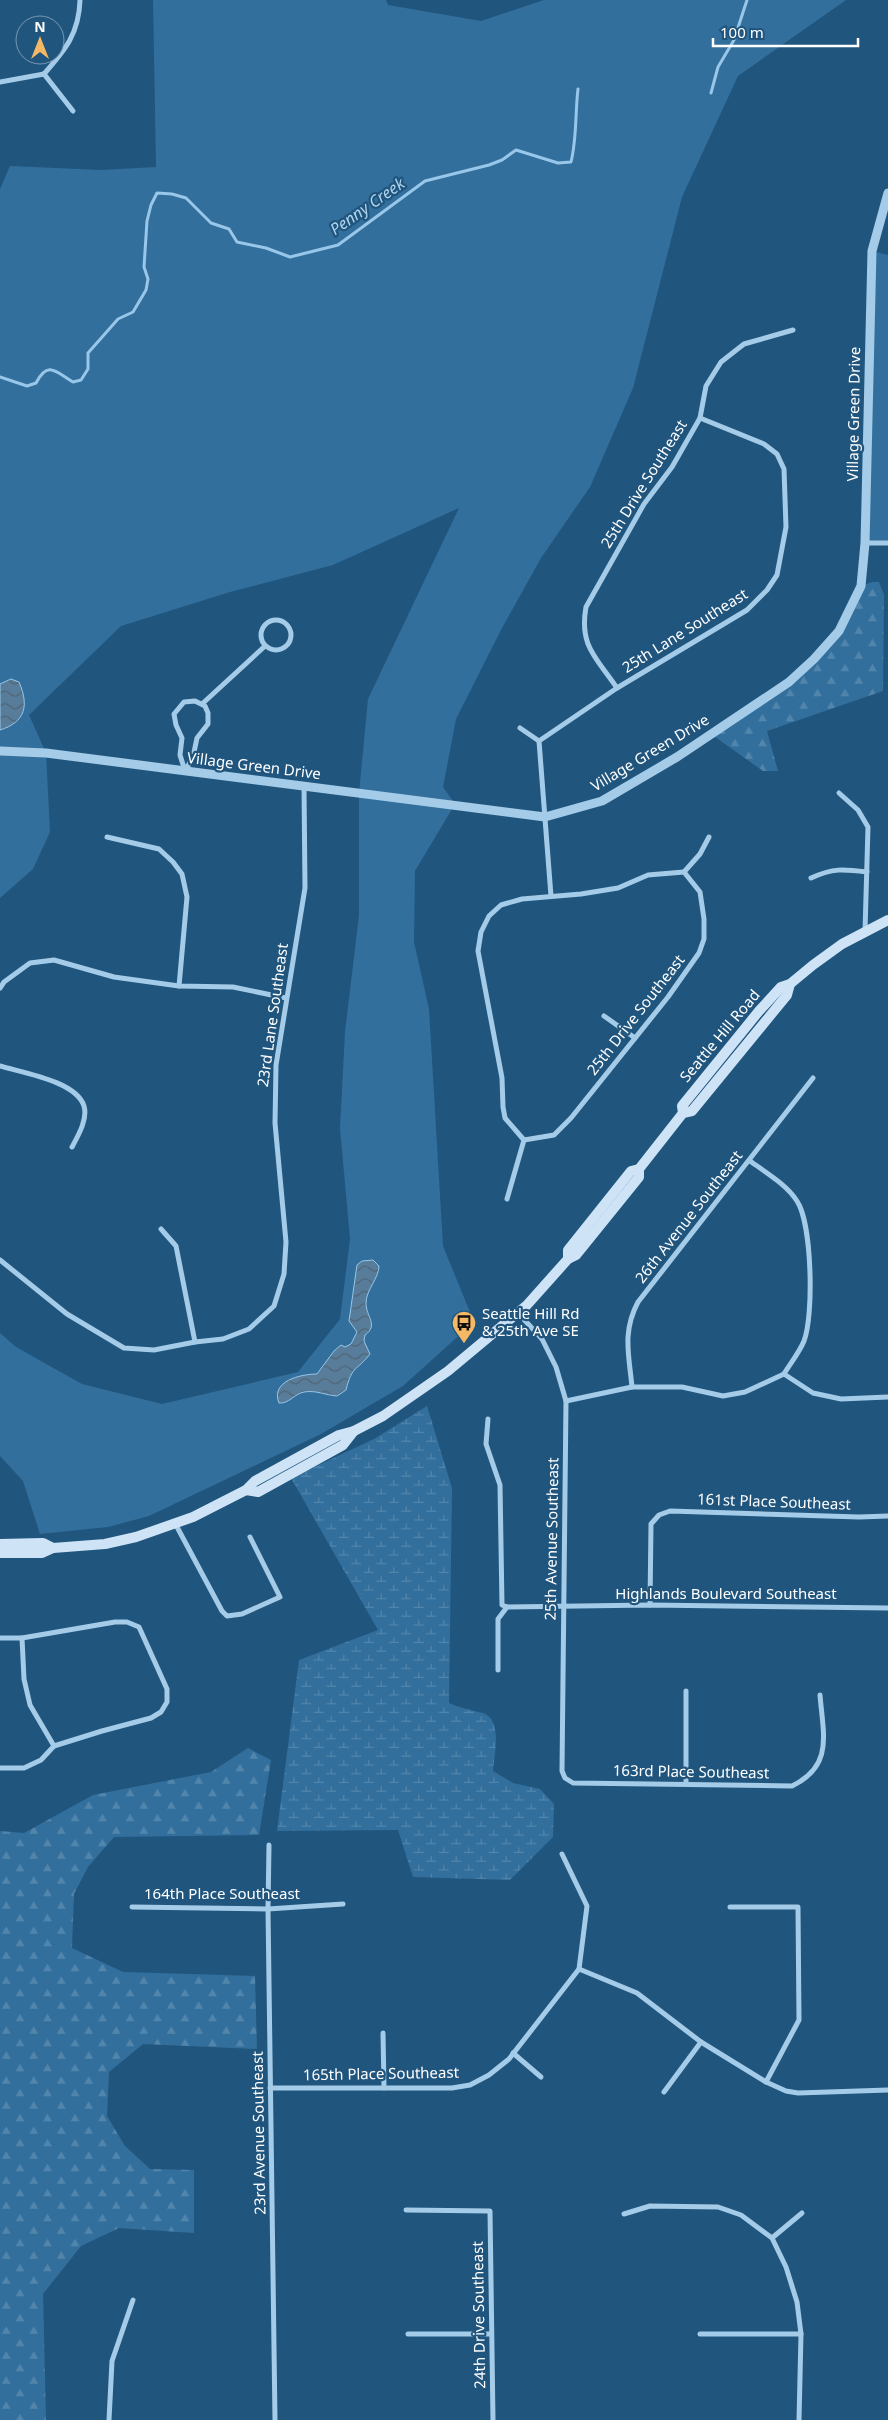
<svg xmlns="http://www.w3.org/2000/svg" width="888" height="2420" font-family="'Noto Sans',sans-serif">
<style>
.green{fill:#336f9c}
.forest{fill:url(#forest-firs)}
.wetland{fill:url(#wetland-marsh)}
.water{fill:url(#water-waves);stroke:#98c7e9}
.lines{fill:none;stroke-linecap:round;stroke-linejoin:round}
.stream{stroke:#98c7e9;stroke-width:3}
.minor{stroke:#a4cbe7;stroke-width:5}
.tertiary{stroke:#a4cbe7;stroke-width:9}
.secondary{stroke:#cee4f6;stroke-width:10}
.labels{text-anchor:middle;stroke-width:4.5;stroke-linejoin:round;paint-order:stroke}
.street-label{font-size:15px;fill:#fff;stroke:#20557e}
.poi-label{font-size:15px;fill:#fff;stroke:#20557e;text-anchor:start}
.water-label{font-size:16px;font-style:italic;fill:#afd4ef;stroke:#20557e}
</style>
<defs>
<pattern id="forest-firs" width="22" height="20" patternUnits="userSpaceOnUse" patternTransform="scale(1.25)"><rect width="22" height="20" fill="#336f9c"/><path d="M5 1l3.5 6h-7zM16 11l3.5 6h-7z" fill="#5285ab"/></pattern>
<pattern id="wetland-marsh" width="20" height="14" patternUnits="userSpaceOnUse" patternTransform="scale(1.25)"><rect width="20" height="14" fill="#336f9c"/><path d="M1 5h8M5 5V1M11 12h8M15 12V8" fill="none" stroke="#5285ab"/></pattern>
<pattern id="water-waves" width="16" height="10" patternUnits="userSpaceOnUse" patternTransform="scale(1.25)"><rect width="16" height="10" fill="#577d9b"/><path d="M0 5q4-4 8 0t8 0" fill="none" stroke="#526474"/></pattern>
</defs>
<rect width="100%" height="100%" fill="#20557e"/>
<g class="green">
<path d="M153 0H386L388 5 481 21 544 0H846L738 76 682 197 633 388 590 487 541 558 502 628 456 719 443 787 455 804 415 871 414 942 429 1009 443 1246 474 1322 403 1386 321 1434 149 1516 108 1527 40 1534 23 1481 0 1456V1333L16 1347 82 1384 162 1404 298 1372 340 1319 350 1239 340 1128 345 1032 359 915V793L368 699 459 508 333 565 230 592 121 626 29 715 46 753 50 832 33 869 0 898V189L10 166 101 170 156 167Z"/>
<path d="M872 251 888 255V543H865Z"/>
</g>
<g class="forest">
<path d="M872 582H879L884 595 883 691 767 731 778 771H763L711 734 789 682 839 631 861 586Z"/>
<path d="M248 1748 271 1760 259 1835 114 1837 88 1867 74 1894 72 1948 123 1972 255 1976 257 2049 143 2044 109 2072 107 2116 125 2146 150 2169 194 2170V2233L119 2228 81 2246 43 2294 46 2420H0V1831L24 1833 93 1795 211 1772Z"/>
</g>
<path class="wetland" d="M427 1406 452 1488 449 1703C460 1708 471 1710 483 1713 503 1720 494 1755 493 1771L513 1783 540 1789 554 1804 553 1837 510 1880 413 1877 398 1830 277 1831 299 1660 378 1630 291 1478 374 1439Z"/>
<g class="water">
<path d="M11 679 19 682C29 705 26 722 0 730V684Z"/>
<path d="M373 1260 379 1266C379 1278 366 1290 366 1303 366 1317 379 1325 365 1335L364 1341 370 1354C357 1371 352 1365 346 1390L337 1396C325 1395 316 1390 304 1392 294 1394 289 1404 279 1403 270 1381 301 1374 317 1374L334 1351 341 1345 345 1347 351 1344 357 1332 349 1321 357 1265 362 1261Z"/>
</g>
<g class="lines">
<g class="stream">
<path d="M711 93 718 67 734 40 747 0"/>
<path d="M0 377 27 386 36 383C48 360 56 372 73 382L81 380 88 369V353L118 319 133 312 146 290 148 279 144 267 147 221 151 205 157 193 172 194 186 198 211 223 229 229 237 242 266 248 290 257 338 245 425 181 489 165 502 160 516 150 558 163 571 162C577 138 575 114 578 89"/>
</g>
<g class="minor">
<path d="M44 74C65 50 79 34 80 0"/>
<path d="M44 74 73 111"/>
<path d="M0 82 44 74"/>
<path d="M865 543H888"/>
<circle cx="276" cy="635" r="15"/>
<path d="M617 688C596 657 579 646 586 607L644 504 672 467 700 418 706 386 721 362 744 344 793 330"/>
<path d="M195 701 205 706 208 713V724L197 738 193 757 185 771 180 755 182 738 176 725 174 714 184 702Z"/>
<path d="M202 704 265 646"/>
<path d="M520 728 539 741"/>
<path d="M839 793 858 810 868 827 865 931"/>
<path d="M107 837 159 849 173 862 182 874 187 897 179 986"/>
<path d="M684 872 700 854 709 837"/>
<path d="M811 878C833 868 843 869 867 872"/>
<path d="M551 896 539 741 617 688 747 610 767 590 777 575 786 527 784 469 777 454 764 444 700 418"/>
<path d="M0 988 4 982 30 963 54 960 114 977 179 986 233 987 286 998"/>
<path d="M604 1016 635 1038"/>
<path d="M0 1066C23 1073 76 1081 84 1106 88 1119 78 1136 72 1147"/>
<path d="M524 1140 505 1118 503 1107 502 1078 478 951 481 932 489 916 501 905 522 899 581 894 618 888 648 875 684 872"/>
<path d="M524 1140 554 1135 571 1118 668 997 699 953 704 939V919L700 892 684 872"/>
<path d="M750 1161C765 1172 786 1184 797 1201 812 1224 814 1315 804 1341 799 1353 790 1364 784 1374"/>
<path d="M507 1199 524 1140"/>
<path d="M161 1229 176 1246 195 1342"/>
<path d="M0 1260 67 1314 124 1348 154 1350 195 1342 223 1339 249 1329 274 1306 284 1274 286 1242 275 1123 276 1065 305 888 304 787"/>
<path d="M518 1313 542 1339 556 1367 566 1401 562 1771 565 1778 573 1783 792 1786C834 1766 823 1734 820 1695"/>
<path d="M784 1374 813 1393 841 1399 888 1397"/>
<path d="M632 1387C629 1355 622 1332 638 1302L813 1078"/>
<path d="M566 1401 632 1387H682L723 1396 745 1392 784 1374"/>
<path d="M488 1419 486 1444 500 1485 502 1605 507 1607 650 1605 888 1608"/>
<path d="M176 1525 222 1611 227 1616 242 1614 280 1597 250 1537"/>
<path d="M650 1605 651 1524 659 1515 670 1511 859 1517 888 1516"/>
<path d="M0 1638H22L115 1622H127L139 1627 167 1689V1702L161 1712 151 1718 102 1731 54 1746 41 1760 24 1768H0"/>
<path d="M22 1638 24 1679 30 1705 54 1746"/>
<path d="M498 1670V1619L507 1607"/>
<path d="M686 1691V1783"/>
<path d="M269 1845 268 1909 275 2420"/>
<path d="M562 1854 587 1906 579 1969"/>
<path d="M132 1907 268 1909 343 1904"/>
<path d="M730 1907H798L799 2020 766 2082"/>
<path d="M383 2033 384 2088"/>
<path d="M513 2053 541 2077"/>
<path d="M270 2088H452L470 2085 489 2075 509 2059 579 1969 637 1993 701 2042 766 2082 786 2091 798 2093 888 2090"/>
<path d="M664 2092 701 2042"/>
<path d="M406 2210 490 2211 493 2420"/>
<path d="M624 2214 650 2206 718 2207 741 2215 772 2238 786 2267 797 2302 801 2334 799 2420"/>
<path d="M772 2238 802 2213"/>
<path d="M408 2334H491"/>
<path d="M700 2334H801"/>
<path d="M109 2420 112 2361 133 2300"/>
</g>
<path class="tertiary" d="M0 751 46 753 545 817 602 801 677 757 789 682 814 659 839 631 861 586 865 543 872 251 888 193"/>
<g class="secondary">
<path d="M683 1113 682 1106 759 1011 781 987 790 984 813 965 842 944 888 920"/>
<path d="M568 1259V1250L631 1171 639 1169 683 1113 692 1111 787 995 790 984"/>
<path d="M246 1490 258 1492 343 1445 354 1431"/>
<path d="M0 1544 43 1543 53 1548"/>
<path d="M0 1553H42L53 1548 105 1544 136 1537 193 1517 246 1490 255 1481 339 1435 354 1431 383 1416 448 1371 527 1305 568 1259 576 1255 639 1177V1169"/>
</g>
</g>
<defs>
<symbol id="bus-pin" viewBox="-11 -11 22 30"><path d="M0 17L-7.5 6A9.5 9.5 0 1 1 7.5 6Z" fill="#f5b965" stroke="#20557e"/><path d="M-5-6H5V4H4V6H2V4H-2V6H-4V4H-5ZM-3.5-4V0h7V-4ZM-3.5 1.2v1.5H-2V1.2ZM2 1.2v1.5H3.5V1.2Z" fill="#111"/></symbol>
</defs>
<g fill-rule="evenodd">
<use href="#bus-pin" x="450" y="1309" width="28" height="38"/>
</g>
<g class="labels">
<g class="street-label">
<text transform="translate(854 414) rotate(-89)" y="5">Village Green Drive</text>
<text transform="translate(644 484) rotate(-58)" y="5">25th Drive Southeast</text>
<text transform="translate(685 631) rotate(-32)" y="5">25th Lane Southeast</text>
<text transform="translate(650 753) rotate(-31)" y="5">Village Green Drive</text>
<text transform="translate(254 766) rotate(7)" y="5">Village Green Drive</text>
<text transform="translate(273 1015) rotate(-82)" y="5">23rd Lane Southeast</text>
<text transform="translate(636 1015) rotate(-52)" y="5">25th Drive Southeast</text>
<text transform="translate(720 1036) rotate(-50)" y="5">Seattle Hill Road</text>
<text transform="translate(689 1217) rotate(-52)" y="5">26th Avenue Southeast</text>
<text transform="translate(774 1502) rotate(2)" y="5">161st Place Southeast</text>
<text transform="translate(552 1539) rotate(-89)" y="5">25th Avenue Southeast</text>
<text x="726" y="1599">Highlands Boulevard Southeast</text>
<text transform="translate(691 1772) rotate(1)" y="5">163rd Place Southeast</text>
<text x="222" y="1899">164th Place Southeast</text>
<text transform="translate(381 2074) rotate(-1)" y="5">165th Place Southeast</text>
<text transform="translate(259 2133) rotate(-91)" y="5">23rd Avenue Southeast</text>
<text transform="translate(479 2315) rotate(-91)" y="5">24th Drive Southeast</text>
</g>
<g class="poi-label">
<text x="482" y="1319">Seattle Hill Rd<tspan x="482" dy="17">&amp; 25th Ave SE</tspan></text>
</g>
<g class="water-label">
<text transform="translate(367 206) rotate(-35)" y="6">Penny Creek</text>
</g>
</g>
<g transform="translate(40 40)"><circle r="24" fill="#20557e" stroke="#7999b2"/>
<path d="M0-4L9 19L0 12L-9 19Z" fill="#f5b965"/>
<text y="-8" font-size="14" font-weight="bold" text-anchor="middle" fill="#ffffff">N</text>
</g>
<path d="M713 38v8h145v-8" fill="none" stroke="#ffffff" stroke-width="2.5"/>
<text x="720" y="38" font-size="15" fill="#ffffff" stroke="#20557e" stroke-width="4" paint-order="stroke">100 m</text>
</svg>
